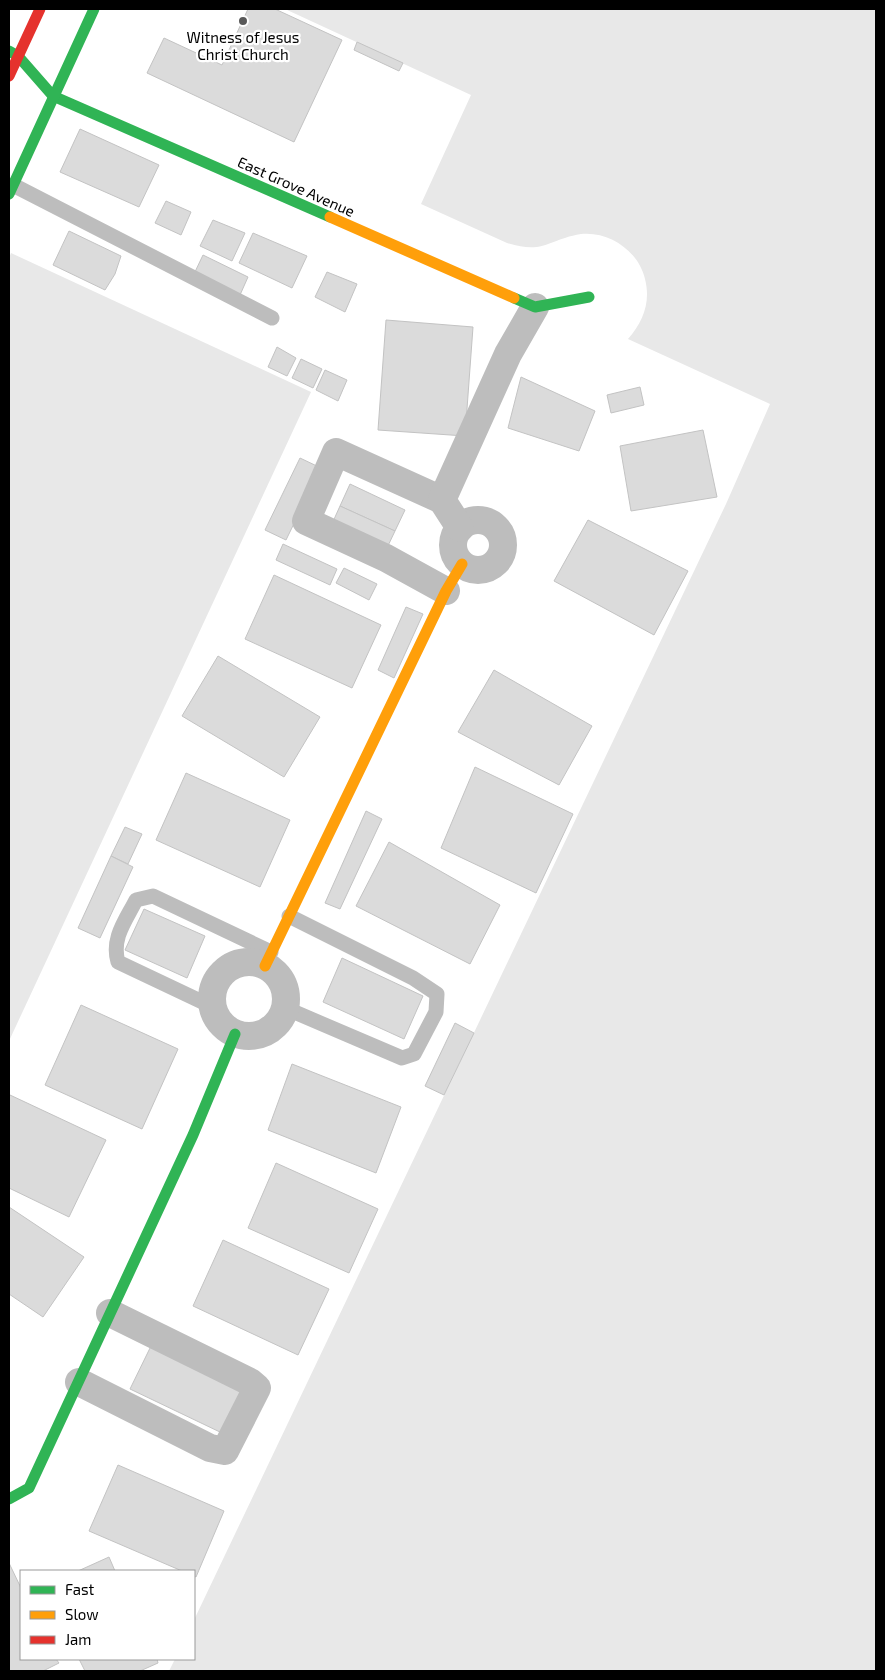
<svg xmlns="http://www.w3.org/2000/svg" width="885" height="1680" font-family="'Exo 2',sans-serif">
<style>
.green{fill:#e8e8e8}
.building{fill:#dbdbdb;stroke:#c3c3c3}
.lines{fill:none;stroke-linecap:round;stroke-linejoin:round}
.lane{stroke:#bdbdbd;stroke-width:15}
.street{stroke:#bdbdbd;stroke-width:28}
.fast{stroke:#30b455;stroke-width:11}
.slow{stroke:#ff9f0a;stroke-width:11}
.jam{stroke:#e5322d;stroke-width:11}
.poi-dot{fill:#595959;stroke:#fff;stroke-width:2}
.labels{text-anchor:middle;stroke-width:4.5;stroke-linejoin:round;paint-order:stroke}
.poi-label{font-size:15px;fill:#000;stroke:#fff}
.street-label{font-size:15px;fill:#000;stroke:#fff}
</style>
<rect width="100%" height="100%" fill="#fff"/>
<g class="green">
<path d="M285 9H876V1671H169L175 1659H194V1620L726 504 770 404 628 339C643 322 651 302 645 279 639 252 610 231 581 234 549 239 544 255 507 243L421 204 471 95Z"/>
<path d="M11 253 311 392 9 1041V258Z"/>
</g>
<g class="building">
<path d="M248 9H275L342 40 294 142 147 73 164 38 222 65Z"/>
<path d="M357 42 403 63 399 71 354 50Z"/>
<path d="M80 129 159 165 139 207 60 172Z"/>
<path d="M166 201 191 212 181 235 155 223Z"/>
<path d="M213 220 245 233 232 261 200 246Z"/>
<path d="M69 231 121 256 115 274 105 290 53 265Z"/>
<path d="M253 233 307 256 292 288 239 263Z"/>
<path d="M203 255 248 277 240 295 194 274Z"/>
<path d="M327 272 357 284 345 312 315 297Z"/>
<path d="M386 320 473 327 465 436 378 430Z"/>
<path d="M277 347 296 358 287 376 268 367Z"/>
<path d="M301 359 322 369 313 388 292 378Z"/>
<path d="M325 370 347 380 338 401 316 390Z"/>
<path d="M521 377 595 411 579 451 508 428Z"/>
<path d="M640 387 644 405 611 413 607 395Z"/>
<path d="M703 430 717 497 631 511 620 446Z"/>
<path d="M300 458 321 468 286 540 265 530Z"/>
<path d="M350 484 405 510 395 531 340 506Z"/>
<path d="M340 506 395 531 385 552 331 526Z"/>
<path d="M588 520 688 571 654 635 554 581Z"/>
<path d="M283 544 337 569 330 585 276 560Z"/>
<path d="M344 568 377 584 369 600 336 583Z"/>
<path d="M274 575 381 625 352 688 245 639Z"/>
<path d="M406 607 423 614 394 678 378 670Z"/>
<path d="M218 656 320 717 284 777 182 716Z"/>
<path d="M494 670 592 726 559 785 458 732Z"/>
<path d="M475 767 573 814 536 893 441 848Z"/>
<path d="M186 773 290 820 260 887 156 840Z"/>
<path d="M366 811 382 819 340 909 325 903Z"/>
<path d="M125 827 142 834 128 864 111 856Z"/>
<path d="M389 842 500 905 470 964 356 906Z"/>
<path d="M111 856 133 867 100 938 78 928Z"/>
<path d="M144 909 205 936 187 978 125 950Z"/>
<path d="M342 958 423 996 404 1039 323 1002Z"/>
<path d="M81 1005 178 1049 142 1129 45 1085Z"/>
<path d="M455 1023 474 1033 444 1095 425 1086Z"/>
<path d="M292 1064 401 1107 376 1173 268 1130Z"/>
<path d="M10 1095 106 1140 69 1217 9 1188V1098Z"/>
<path d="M276 1163 378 1209 349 1273 248 1228Z"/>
<path d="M9 1207 84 1257 43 1317 9 1294Z"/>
<path d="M223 1240 329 1289 298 1355 193 1306Z"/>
<path d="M151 1346 243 1391 222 1433 130 1389Z"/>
<path d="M118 1465 224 1511 196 1577 194 1576V1571H182L89 1531Z"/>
<path d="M109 1557 115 1571H78Z"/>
<path d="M9 1563 21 1588V1659H56L59 1663 43 1671H9Z"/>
<path d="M79 1659H157L158 1663 140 1671H85Z"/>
</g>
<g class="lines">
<g class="lane">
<path d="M13 185 272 318"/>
<path d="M213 1007 118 962C111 938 126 920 136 900L153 896 271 952"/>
<path d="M285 1008 402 1058 414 1054 436 1012 437 994 413 978 289 916"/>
</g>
<g class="street">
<path d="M442 500 336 452 306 521 386 558 446 591"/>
<circle cx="478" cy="545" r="25"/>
<path d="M460 528 442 500 508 354 535 307"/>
<circle cx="249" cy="999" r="37"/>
<path d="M79 1382 210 1448 225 1451 257 1388 250 1382 110 1313"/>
</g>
<g class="fast">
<path d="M9 51 18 56 53 96 330 217"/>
<path d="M9 194 94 9"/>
<path d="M514 298 535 307 589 297"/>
<path d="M9 1499 29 1488 193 1135 235 1034"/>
</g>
<g class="slow">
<path d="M330 217 514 298"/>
<path d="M265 966 446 591 462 564"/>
</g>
<path class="jam" d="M9 76 40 9"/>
</g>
<circle class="poi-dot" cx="243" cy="21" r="5"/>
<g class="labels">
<g class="poi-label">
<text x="243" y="43">Witness of Jesus<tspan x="243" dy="17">Christ Church</tspan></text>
</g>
<g class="street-label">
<text transform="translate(296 187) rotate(24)" y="5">East Grove Avenue</text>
</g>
</g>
<rect width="885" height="1680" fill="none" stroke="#000000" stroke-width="20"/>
<rect x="20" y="1570" width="175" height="90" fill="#ffffff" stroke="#999999"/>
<rect x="30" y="1586" width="25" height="8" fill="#30b455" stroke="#999999"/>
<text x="65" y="1595" font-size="15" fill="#000000">Fast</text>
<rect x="30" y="1611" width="25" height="8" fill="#ff9f0a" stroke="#999999"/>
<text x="65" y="1620" font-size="15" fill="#000000">Slow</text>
<rect x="30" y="1636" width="25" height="8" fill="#e5322d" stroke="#999999"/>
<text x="65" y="1645" font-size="15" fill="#000000">Jam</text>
</svg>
